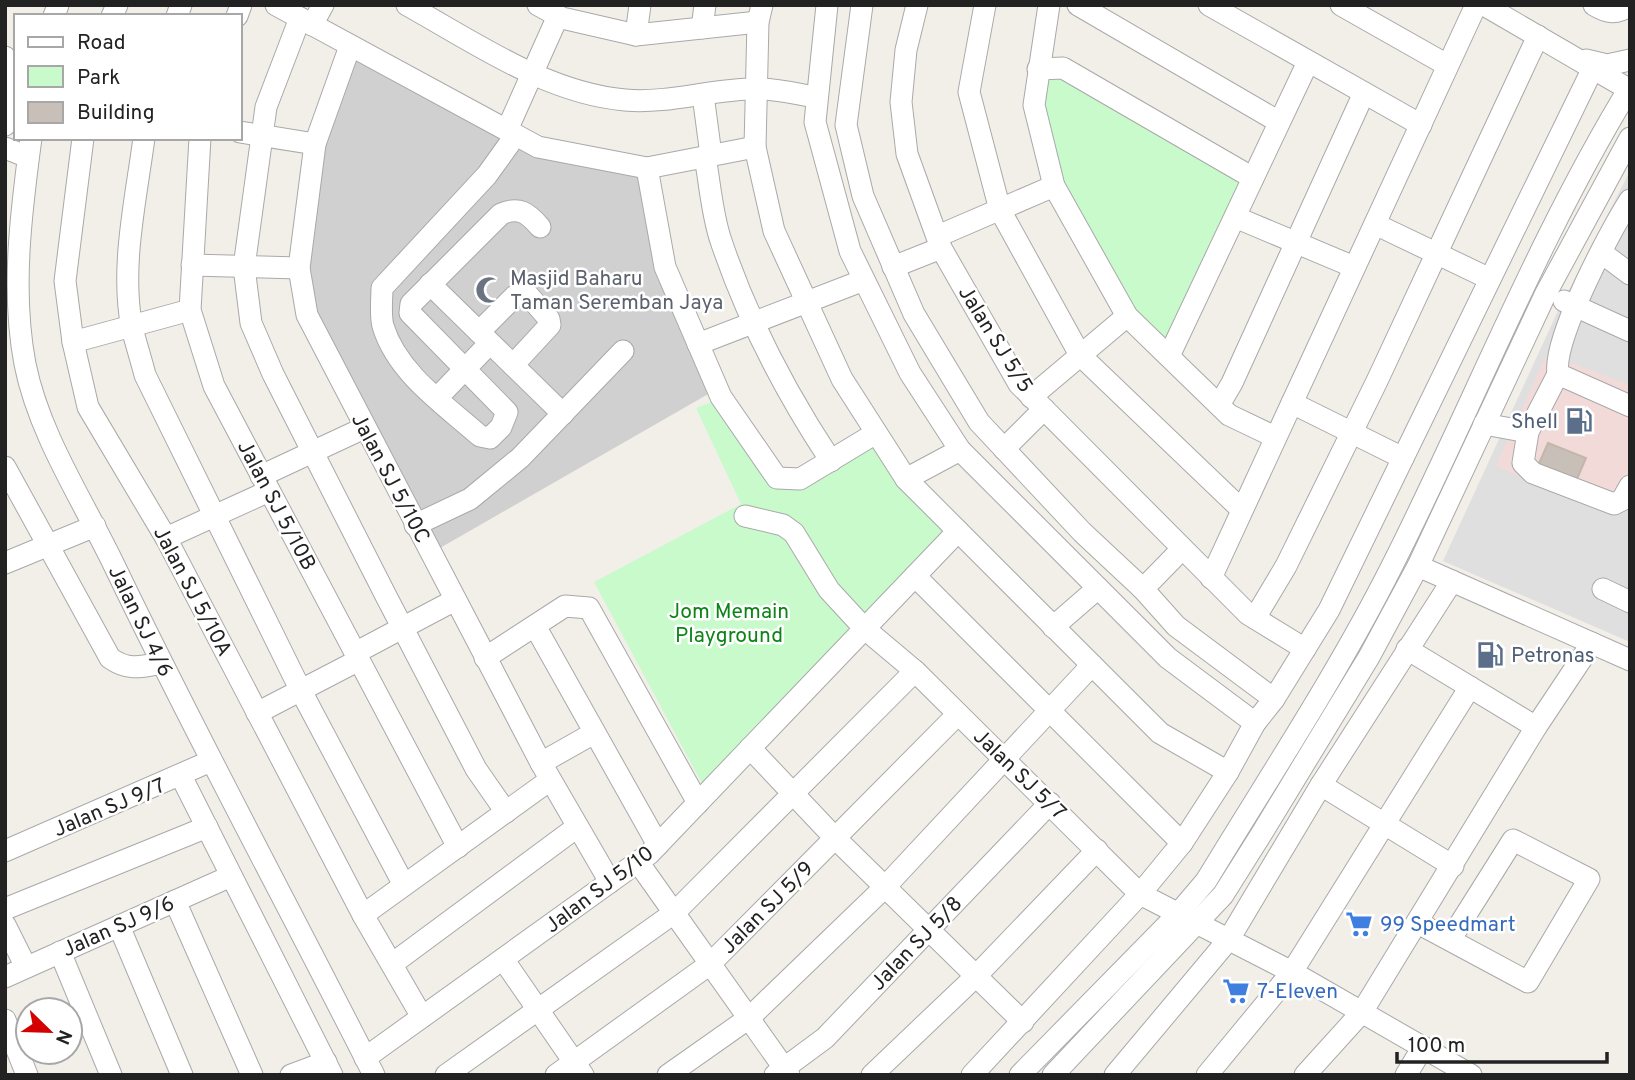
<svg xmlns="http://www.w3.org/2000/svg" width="1635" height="1080" font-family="Overpass,sans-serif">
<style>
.residential{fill:#e0dfdf}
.commercial{fill:#f2dad9}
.religious{fill:#d0d0d0}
.park{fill:#c8facc}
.building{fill:#c7bfb8;stroke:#c4b6ab;stroke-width:2}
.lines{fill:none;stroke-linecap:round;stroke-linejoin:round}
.minor-casing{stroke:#a9a9a9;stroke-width:23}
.minor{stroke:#fff;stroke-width:21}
.labels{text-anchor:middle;stroke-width:5;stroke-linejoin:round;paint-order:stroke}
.worship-label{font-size:21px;fill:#5b616d;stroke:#fff;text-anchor:start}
.street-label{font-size:21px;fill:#222;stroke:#fff}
.service-label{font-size:21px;fill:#4e5e75;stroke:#fff;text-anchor:end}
.park-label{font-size:21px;fill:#0c8416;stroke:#fff}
.shop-label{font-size:21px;fill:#366cbe;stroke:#fff;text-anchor:start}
</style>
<rect width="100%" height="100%" fill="#f2efe9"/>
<path class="residential" d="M1630 171V642L1443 561 1557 313Z"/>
<path class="commercial" d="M1547 354 1630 385V488L1617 517 1496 466Z"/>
<path class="religious" d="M355 59 531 155 638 177 655 269 710 393 440 548 316 310 310 264 325 142Z"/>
<g class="park">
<path d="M1063 70 1250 179 1168 353 1128 315 1069 210 1035 105 1041 71Z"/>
<path d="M719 399 775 480 875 437 953 531 706 791 594 582 741 504 696 408Z"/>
</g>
<path class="building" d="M1548 443 1586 458 1574 486 1536 470Z"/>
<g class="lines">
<defs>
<g id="minor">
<path d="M276 5 538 147 647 168 755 147"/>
<path d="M407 5C474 42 546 93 625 100 670 104 714 88 758 89 777 89 797 94 816 97"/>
<path d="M538 5 562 18 636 35 758 22"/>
<path d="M762 5 758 22 755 147 774 231 842 379 906 479 1160 733 1228 772"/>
<path d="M827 5 815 122 850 251 910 373 960 450 1168 658 1255 723"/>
<path d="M862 5 846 125 863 196 914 314 979 422 1082 532 1143 589 1176 626 1274 699"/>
<path d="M917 5 906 50 901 102 907 154 941 248 1019 384 1248 614 1305 649"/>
<path d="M985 5 969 92 1000 210 1080 355 1242 510"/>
<path d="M1049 5 1034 105 1054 186 1127 316 1229 415 1275 437"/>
<path d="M1078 5 1279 122"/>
<path d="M1209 5 1421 125"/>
<path d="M1341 5 1447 65"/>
<path d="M1484 5 1630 90"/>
<path d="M1594 5C1607 13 1617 15 1630 5"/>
<path d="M54 16 58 5"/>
<path d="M112 16 117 5"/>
<path d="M177 16 181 5"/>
<path d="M237 16 241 5"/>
<path d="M300 18 266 107 244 267 251 323 273 374 386 596 476 769 506 812"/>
<path d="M312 25 323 5"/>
<path d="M702 28 705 5"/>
<path d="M636 35 640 5"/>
<path d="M350 46 315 144 299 268 307 315 541 763 610 882"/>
<path d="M5 57 15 72 5 125"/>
<path d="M1586 60 1607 65 1630 60"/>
<path d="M1038 69 1063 68 1253 178"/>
<path d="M703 95 711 155"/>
<path d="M507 130 558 16"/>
<path d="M240 132 315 144"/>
<path d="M515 136 487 175 382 288C382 299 380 315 383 326 397 373 445 405 480 436L490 438 501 427 507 412 410 313 411 304 501 214C519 206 528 213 540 227"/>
<path d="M31 138C21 212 11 291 25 364 39 435 84 502 115 567 197 738 288 905 374 1075"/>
<path d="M83 138 65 281 73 342 88 407 166 538 363 915 422 1017"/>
<path d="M144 138C136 199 120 267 132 328 136 344 141 359 145 375L301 691 404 885"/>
<path d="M200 138 190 310 214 386 458 847"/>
<path d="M5 148 28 157"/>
<path d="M705 157C710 184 712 215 721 241 747 318 786 393 831 461"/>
<path d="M647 168 665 267 721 397 777 478 800 479 876 433"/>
<path d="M1630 200C1610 231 1552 340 1558 374L1630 406"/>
<path d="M1235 217 1354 267"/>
<path d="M1375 224 1490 279"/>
<path d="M938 236 1054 186"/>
<path d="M1602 253 1630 274"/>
<path d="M192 265 299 268"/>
<path d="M893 267 941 248"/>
<path d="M430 284 563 414"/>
<path d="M1564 301 1630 331"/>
<path d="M479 332 515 296 528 295 549 319 550 325 513 365"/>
<path d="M73 342 190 310"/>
<path d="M698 344 864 280"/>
<path d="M1169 356 1308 62"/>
<path d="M1031 397 1127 316"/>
<path d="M437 398 490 343"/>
<path d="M1292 403 1403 458"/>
<path d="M1219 405 1232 383 1364 93"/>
<path d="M1484 424 1528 432 1523 463 1533 473 1614 504 1622 500 1630 486"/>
<path d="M1528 432 1558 374"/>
<path d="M1004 449 1044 409"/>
<path d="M5 467 110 658C128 671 141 667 161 663"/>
<path d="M261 476 364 428"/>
<path d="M906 479 960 450"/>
<path d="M745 516 783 525 794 533 829 590 865 629 915 671 1140 894 1292 972 1471 1075"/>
<path d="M415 525 470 499 520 458 623 351"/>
<path d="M166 538 269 491"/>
<path d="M5 563 95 526"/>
<path d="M1418 566 1630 660"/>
<path d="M915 576 1182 843"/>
<path d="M1211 578 1476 5"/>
<path d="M1143 589 1182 549"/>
<path d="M1603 589 1630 602"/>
<path d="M1255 618 1286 566 1377 381 1538 36"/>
<path d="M535 626 658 845"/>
<path d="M1053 627 1098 588"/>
<path d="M1407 649 1536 727"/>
<path d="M355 653 455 600"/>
<path d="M485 658 565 606 589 608 698 803"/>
<path d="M257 713 359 660"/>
<path d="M750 748 835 838 1023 1022"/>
<path d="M541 763 594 733"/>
<path d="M181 776 332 1075"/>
<path d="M1321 785 1453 866"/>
<path d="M5 851 211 761"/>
<path d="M638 862 789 1075"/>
<path d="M175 901 252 1075"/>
<path d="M5 909 207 827"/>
<path d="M363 915 550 780"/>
<path d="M1418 923 1528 982 1589 879 1513 840 1450 940"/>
<path d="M5 925 26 967"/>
<path d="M119 926 182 1075"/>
<path d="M60 952 111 1075"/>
<path d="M503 959 583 1075"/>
<path d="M392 964 577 827"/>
<path d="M5 977 231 876"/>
<path d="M5 1020 27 1075"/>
<path d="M365 1058 649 854 958 531"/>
<path d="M291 1075 326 1062"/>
<path d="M446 1075 674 913 915 671"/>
<path d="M556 1075 710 964 958 714"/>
<path d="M668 1075 749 1018 885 887 1092 665"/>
<path d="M775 1075 825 1038 1050 803"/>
<path d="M872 1075 976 976 1097 850"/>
<path d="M972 1075 1140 894 1182 843 1228 772 1255 723 1274 699 1329 610 1593 68"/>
<path d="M1020 1075 1177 915 1206 881C1269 777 1337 675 1392 566 1472 408 1537 239 1630 87"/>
<path d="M1053 1075 1223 895 1262 833 1369 657 1418 566 1546 293 1630 138"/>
<path d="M1115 1075 1229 939 1321 785 1452 581"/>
<path d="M1207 1075 1292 972 1470 687"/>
<path d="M1305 1075 1362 1012 1536 727 1592 643"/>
<path d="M1406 1075 1423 1047"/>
</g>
</defs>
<use href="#minor" class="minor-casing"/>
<use href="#minor" class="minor"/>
</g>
<defs>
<symbol id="mosque-bare" viewBox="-9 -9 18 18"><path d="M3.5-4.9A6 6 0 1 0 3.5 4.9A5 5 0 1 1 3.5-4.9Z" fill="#6b7280" stroke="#fff" stroke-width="2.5" paint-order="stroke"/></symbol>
<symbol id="fuel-bare" viewBox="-9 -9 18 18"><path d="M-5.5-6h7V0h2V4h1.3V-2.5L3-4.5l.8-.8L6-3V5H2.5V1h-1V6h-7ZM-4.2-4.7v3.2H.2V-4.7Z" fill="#5c6f8a" stroke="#fff" stroke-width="2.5" paint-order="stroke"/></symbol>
<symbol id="supermarket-bare" viewBox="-9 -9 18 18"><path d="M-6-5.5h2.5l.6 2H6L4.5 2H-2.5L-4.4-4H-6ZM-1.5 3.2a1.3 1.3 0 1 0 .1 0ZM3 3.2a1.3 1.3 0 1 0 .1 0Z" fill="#3f7fe0" stroke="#fff" stroke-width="2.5" paint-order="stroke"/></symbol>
</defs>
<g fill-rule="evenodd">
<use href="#mosque-bare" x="470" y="271" width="38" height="38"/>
<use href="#fuel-bare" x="1560" y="402" width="38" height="38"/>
<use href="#fuel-bare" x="1471" y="636" width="38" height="38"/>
<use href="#supermarket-bare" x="1340" y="905" width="38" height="38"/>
<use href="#supermarket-bare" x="1217" y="972" width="38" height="38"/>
</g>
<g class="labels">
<g class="worship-label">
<text x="510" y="285">Masjid Baharu<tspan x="510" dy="24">Taman Seremban Jaya</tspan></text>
</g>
<g class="street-label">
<text transform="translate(996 339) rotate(58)" y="7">Jalan SJ 5/5</text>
<text transform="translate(391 478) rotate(62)" y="7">Jalan SJ 5/10C</text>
<text transform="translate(277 505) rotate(62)" y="7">Jalan SJ 5/10B</text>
<text transform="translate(193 591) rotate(62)" y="7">Jalan SJ 5/10A</text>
<text transform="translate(141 621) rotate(64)" y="7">Jalan SJ 4/6</text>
<text transform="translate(1020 774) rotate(44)" y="7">Jalan SJ 5/7</text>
<text transform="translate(109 807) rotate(-23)" y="7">Jalan SJ 9/7</text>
<text transform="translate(599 889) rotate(-37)" y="7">Jalan SJ 5/10</text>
<text transform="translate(767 907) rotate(-45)" y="7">Jalan SJ 5/9</text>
<text transform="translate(118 926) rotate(-24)" y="7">Jalan SJ 9/6</text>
<text transform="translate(916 943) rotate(-46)" y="7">Jalan SJ 5/8</text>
</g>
<g class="service-label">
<text x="1558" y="428">Shell</text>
<text x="1511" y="662" text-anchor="start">Petronas</text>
</g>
<g class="park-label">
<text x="729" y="618">Jom Memain<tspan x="729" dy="24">Playground</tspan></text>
</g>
<g class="shop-label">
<text x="1380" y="931">99 Speedmart</text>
<text x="1257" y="998">7-Eleven</text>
</g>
</g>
<rect width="1635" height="1080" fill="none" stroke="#222222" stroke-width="14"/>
<rect x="14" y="14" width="228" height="126" fill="#ffffff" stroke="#a7a7a7" stroke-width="2"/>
<rect x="28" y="37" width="35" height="10" fill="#ffffff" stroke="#a7a7a7" stroke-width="2"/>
<text x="77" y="49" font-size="21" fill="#222222">Road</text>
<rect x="28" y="66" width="35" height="21" fill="#c8facc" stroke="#a7a7a7" stroke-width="2"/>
<text x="77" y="84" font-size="21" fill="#222222">Park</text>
<rect x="28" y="102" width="35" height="21" fill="#c7bfb8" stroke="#a7a7a7" stroke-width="2"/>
<text x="77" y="119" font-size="21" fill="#222222">Building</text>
<g transform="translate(49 1031) rotate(113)"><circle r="33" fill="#ffffff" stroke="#a7a7a7" stroke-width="2"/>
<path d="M0-5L12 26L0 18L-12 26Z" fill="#d40000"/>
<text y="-10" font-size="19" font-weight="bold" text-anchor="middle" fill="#222222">N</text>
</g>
<path d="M1397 1052v10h210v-10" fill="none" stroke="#222222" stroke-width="3.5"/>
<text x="1408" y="1052" font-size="21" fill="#222222" stroke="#ffffff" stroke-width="5" paint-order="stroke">100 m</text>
</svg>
